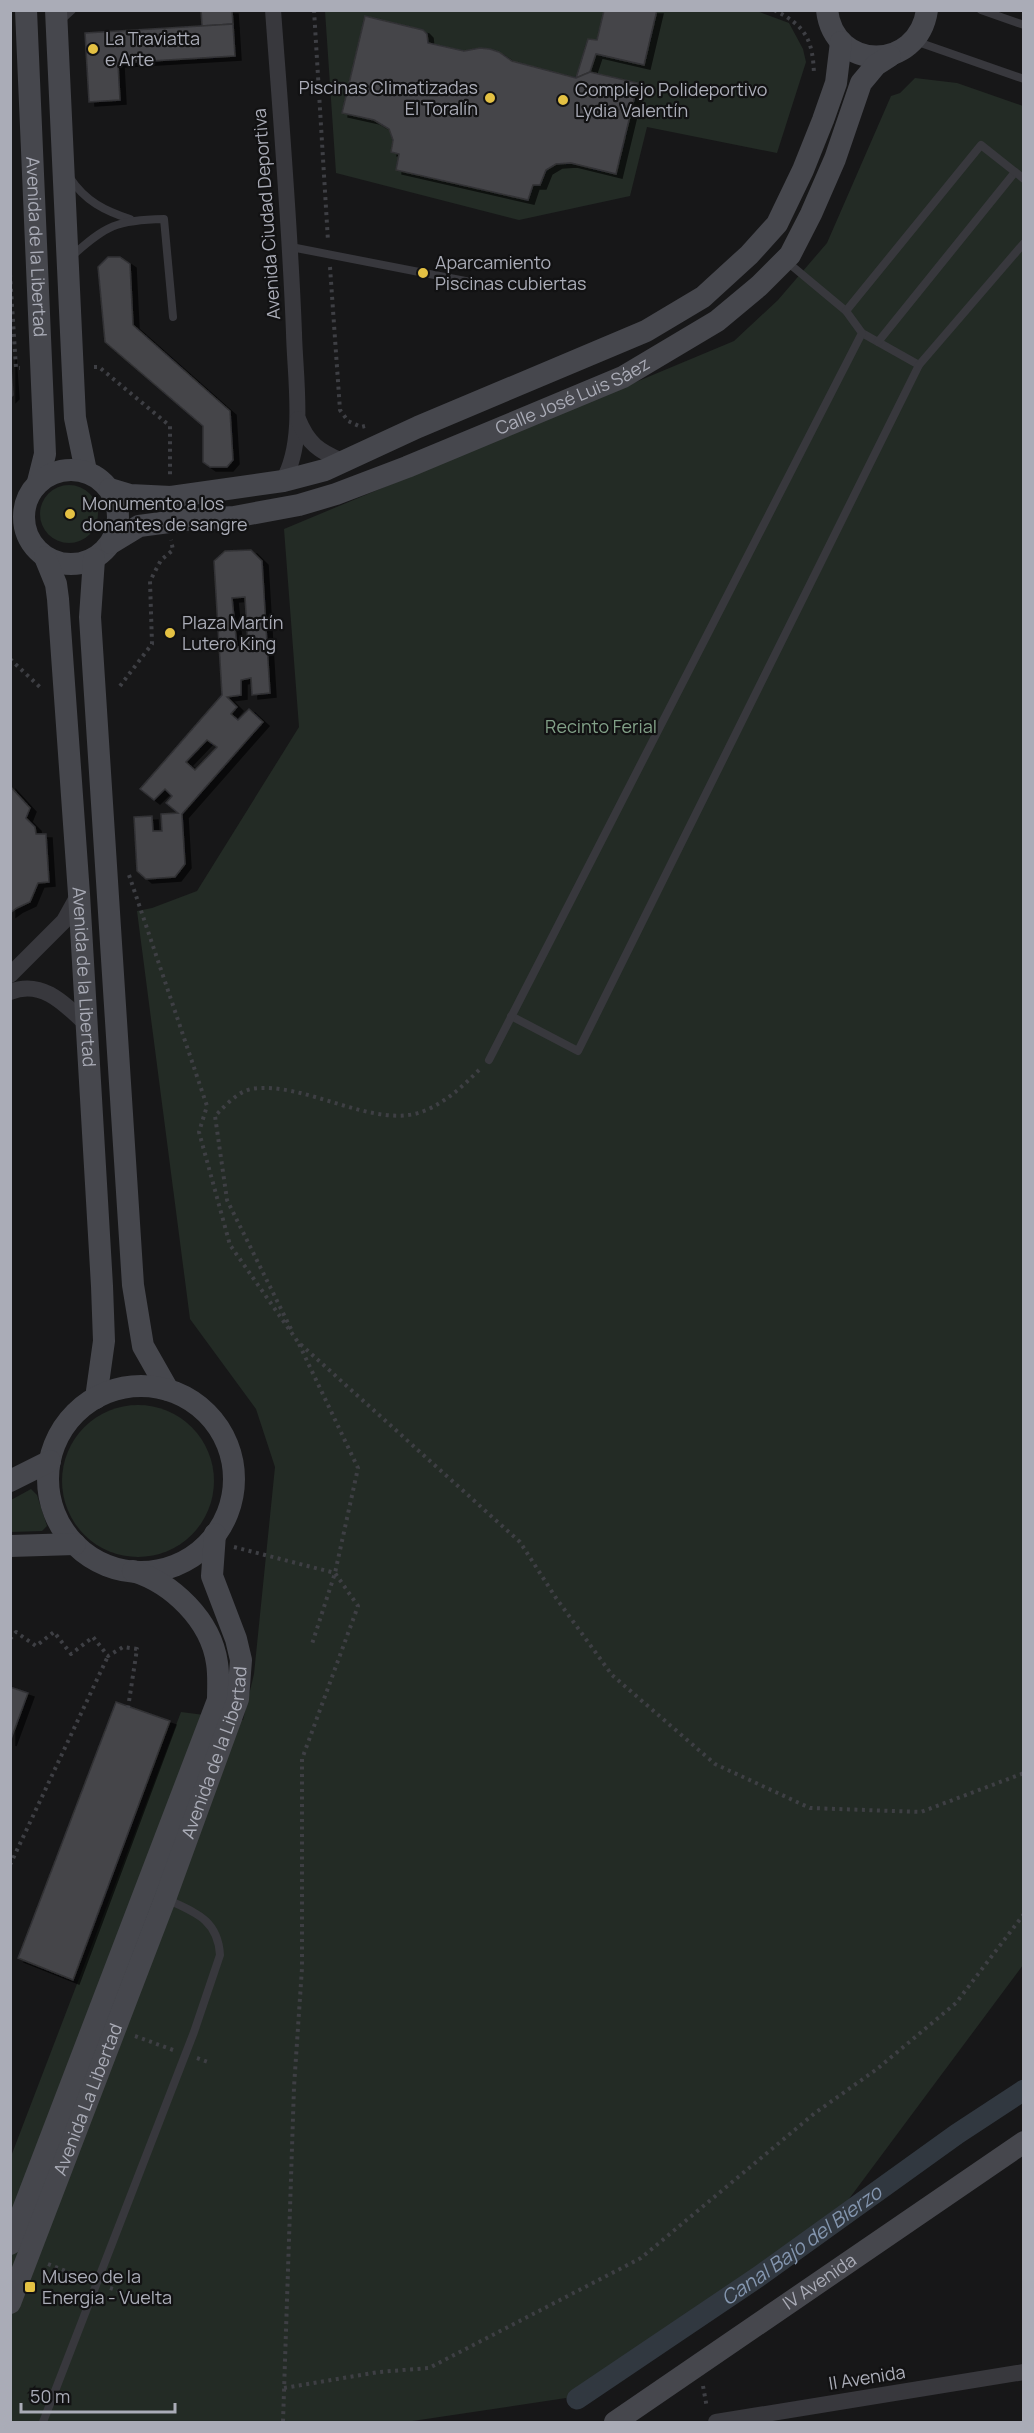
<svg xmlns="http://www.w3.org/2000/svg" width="1034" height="2433" font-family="Manrope,sans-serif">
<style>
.green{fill:#232b25}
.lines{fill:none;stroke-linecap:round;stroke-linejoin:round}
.canal{stroke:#313840;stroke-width:21}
.building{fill:#444448;stroke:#313134;stroke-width:1.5;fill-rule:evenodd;filter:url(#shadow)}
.path{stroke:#3e3f44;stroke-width:4;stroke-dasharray:3 4.5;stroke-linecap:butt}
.lane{stroke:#38383d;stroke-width:8}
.street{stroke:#38383d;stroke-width:16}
.secondary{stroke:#46474d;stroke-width:22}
.poi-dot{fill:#e4c143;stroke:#121213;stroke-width:2}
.labels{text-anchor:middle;stroke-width:4.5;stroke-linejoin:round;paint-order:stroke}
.poi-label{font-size:18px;fill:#aaacb7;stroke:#121213;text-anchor:start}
.street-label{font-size:18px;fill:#aaacb7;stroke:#121213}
.park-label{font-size:18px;fill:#82a188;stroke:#121213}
.water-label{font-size:20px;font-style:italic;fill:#8496af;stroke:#121213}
</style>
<defs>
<filter id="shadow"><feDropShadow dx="6" dy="4" stdDeviation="0" flood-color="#0009"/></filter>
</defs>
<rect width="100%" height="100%" fill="#171718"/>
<g class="green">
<path d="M325 11H757L789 23 803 49 806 62 777 153 647 127 630 196 519 220 336 173Z"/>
<path d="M915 78 957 83 1023 106V1965L837 2215 566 2398 406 2422H11L10 2159 181 1712 243 1720 254 1674 275 1467 256 1409 190 1319 137 911 152 908 197 891 299 727 284 529 734 341 778 300 827 243 891 96 900 93Z"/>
<circle cx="69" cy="514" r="29"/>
<circle cx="138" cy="1481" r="76"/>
<path d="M31 1489 37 1495 47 1526 42 1531 11 1532V1500Z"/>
</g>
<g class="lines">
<path class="canal" id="s1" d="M577 2399 758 2277 957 2134 1024 2090"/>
</g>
<g class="building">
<path d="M201 10H232L233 24 202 26Z"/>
<path d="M604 10H657L644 65 596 54 590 72 576 78 588 39 597 40Z"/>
<path d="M365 16 423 30 427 34 428 43 464 51 480 48 490 49 499 52 512 61 576 78 590 72 638 83 616 174 571 163 556 164 546 170 540 185H533L528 200 396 170 399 154 391 152 393 140 389 129 374 120 342 113Z"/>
<path d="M233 24 235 56 118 63 120 100 89 102 85 33Z"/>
<path d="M108 257H120L130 264 133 325 230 411 233 460 227 467H210L203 462V426L105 342 98 267Z"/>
<path d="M10 354 13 395 10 398Z"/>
<path d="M251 550 262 561 270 693 252 695 251 678 241 680V695L227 697 237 707 231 714 238 720 249 709 263 722 182 814 185 864 175 877 146 879 137 871 134 817 152 816 153 831H162L161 814 178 813 166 803 172 796 165 789 154 800 140 789 222 695 214 561 225 551ZM245 597 248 646 237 647 232 598ZM207 740 217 747 195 770 186 762Z"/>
<path d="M10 786 30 808 26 818 35 827 36 834H46L49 882 38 883 30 902 17 908 10 913Z"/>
<path d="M10 1687 28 1693 10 1742Z"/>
<path d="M116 1702 170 1721 73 1980 18 1958Z"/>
</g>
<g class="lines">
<g class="path">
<path d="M314 10 328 241"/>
<path d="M774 10C806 26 813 40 814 75"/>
<path d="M330 267 340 410 348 421 361 427 365 426"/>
<path d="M10 274 16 368H20"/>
<path d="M94 367H99L170 426V477"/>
<path d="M10 659 42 689"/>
<path d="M120 686 152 644 150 581 161 560 173 550 171 540"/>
<path d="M129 875 207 1106 199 1132 230 1245 298 1342 520 1542 556 1598 612 1675 715 1764 810 1808 921 1812 1024 1773"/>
<path d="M291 1329 227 1200 215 1116C225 1106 237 1092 251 1089 304 1080 375 1131 424 1111 446 1102 462 1087 479 1070"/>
<path d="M299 1344 358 1468 335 1573 312 1644"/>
<path d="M234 1547 335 1573 358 1606 302 1759V1968L294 2087 283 2422"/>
<path d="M10 1639 16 1632 36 1646 54 1632 71 1654 93 1637 108 1656 123 1647 137 1649 128 1708"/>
<path d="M10 1865 108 1656"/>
<path d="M135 2036 173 2050"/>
<path d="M197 2058 208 2062"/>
<path d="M48 2264 86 2279"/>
<path d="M110 2288 122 2292"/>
<path d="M703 2386 707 2408"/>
<path d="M284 2388 379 2372 429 2368 641 2258 815 2113 877 2069 956 2003 1024 1914"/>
</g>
<g class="lane">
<path d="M981 10 1024 25"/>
<path d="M60 21 72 10"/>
<path d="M915 41 1024 79"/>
<path d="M70 178C85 201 105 211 130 219"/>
<path d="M291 247 491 286"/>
<path d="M71 257C106 225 117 220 164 219L173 317"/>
<path d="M786 261 846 311"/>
<path d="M862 333 919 365"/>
<path d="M878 342 1015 172"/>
<path d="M511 1016 578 1051 919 365 1024 243"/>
<path d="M489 1060 862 333 846 311 981 145 1024 179"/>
<path d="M43 2422 194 2032 220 1955C218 1919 194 1912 166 1899"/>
</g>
<g class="street">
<path d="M273 10C281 118 290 226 294 333 295 379 306 441 283 481"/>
<path d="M298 419C308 444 319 451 342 461"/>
<path d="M10 975 64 921 79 894"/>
<path d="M10 992C42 979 65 1004 86 1024"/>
<path d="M716 2422 1024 2372"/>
</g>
<g class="secondary">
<path id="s2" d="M26 10 45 454 38 482"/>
<path d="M56 10 75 418 86 471"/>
<path d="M827 10C834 72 918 72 927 10"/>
<circle cx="71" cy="517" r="47"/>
<path d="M110 489 130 495 171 497 283 481 325 470 418 427 646 331 703 297 749 255 777 224 803 170 823 120 836 83 841 42"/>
<path id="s3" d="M111 543 139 526 184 520 234 517 299 505 336 494 407 467 623 377 717 321 759 286 790 255 811 214 835 159 861 83 876 65 890 56"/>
<path id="s4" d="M45 557 56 584 58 599 79 894 102 1286 104 1341 96 1398"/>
<path d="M94 559 90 617 133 1285 143 1346 168 1390"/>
<circle cx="141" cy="1479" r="93"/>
<path d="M10 1481 50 1461"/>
<path d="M10 1546 75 1544"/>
<path d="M10 2244 218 1700C218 1688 219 1675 217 1663 211 1620 172 1583 133 1571"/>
<path id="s5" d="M10 2303 165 1899 238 1699 241 1660 236 1639 212 1576 215 1534"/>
<path id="s6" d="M615 2422 1024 2142"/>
</g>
</g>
<g class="poi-dot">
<circle cx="93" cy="49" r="6"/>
<circle cx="490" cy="98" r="6"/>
<circle cx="563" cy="100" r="6"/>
<circle cx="423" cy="273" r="6"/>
<circle cx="70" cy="514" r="6"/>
<circle cx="170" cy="633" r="6"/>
<rect x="24" y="2281" width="12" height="12" rx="3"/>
</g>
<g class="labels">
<g class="poi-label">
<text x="105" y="45">La Traviatta<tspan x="105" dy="21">e Arte</tspan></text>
<text x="478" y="94" text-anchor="end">Piscinas Climatizadas<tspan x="478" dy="21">El Toralín</tspan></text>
<text x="575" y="96">Complejo Polideportivo<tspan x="575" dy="21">Lydia Valentín</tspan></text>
<text x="435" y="269">Aparcamiento<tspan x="435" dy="21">Piscinas cubiertas</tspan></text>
<text x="82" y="510">Monumento a los<tspan x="82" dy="21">donantes de sangre</tspan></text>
<text x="182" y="629">Plaza Martín<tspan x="182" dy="21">Lutero King</tspan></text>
<text x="42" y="2283">Museo de la<tspan x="42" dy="21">Energia - Vuelta</tspan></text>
</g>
<g class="street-label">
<text transform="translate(267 214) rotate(-94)" y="6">Avenida Ciudad Deportiva</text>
<text dy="6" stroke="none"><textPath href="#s2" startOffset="237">Avenida de la Libertad</textPath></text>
<text dy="6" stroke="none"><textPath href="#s3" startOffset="489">Calle José Luis Sáez</textPath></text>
<text dy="6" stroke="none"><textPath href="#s4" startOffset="423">Avenida de la Libertad</textPath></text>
<text dy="6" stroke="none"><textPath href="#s5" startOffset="588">Avenida de la Libertad</textPath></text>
<text dy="6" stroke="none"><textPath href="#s5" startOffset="218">Avenida La Libertad</textPath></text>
<text dy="6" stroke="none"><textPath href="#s6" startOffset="248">IV Avenida</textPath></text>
<text transform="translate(867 2378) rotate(-9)" y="6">II Avenida</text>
</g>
<g class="park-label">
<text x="601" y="733">Recinto Ferial</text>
</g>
<g class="water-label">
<text dy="7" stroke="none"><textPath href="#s1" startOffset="272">Canal Bajo del Bierzo</textPath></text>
</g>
</g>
<rect width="1034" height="2433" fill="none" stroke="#aaacb7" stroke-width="24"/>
<path d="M21 2403v9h154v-9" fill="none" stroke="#aaacb7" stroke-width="3"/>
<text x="30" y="2403" font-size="18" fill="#aaacb7" stroke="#121213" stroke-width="4.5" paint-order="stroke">50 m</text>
</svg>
